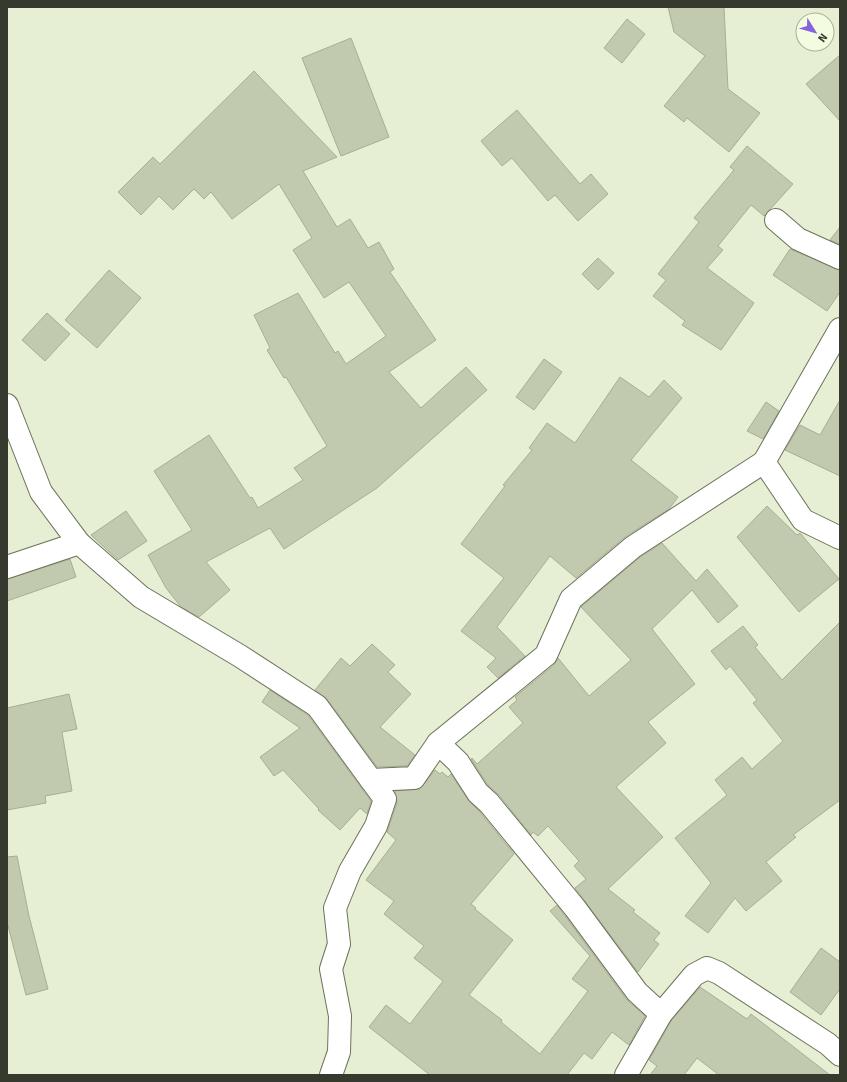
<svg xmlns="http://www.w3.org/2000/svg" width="847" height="1082" font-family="Signika,sans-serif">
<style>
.building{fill:#c1caaf;stroke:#a6af94}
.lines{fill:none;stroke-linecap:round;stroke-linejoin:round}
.minor-casing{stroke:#6b735a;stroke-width:24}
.minor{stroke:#fff;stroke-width:22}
</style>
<rect width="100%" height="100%" fill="#e6efd3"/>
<g class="building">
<path d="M668 7H724L728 89 760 113 729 152 687 118 684 122 664 106 705 56 674 32Z"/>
<path d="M627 19 645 34 622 63 604 48Z"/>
<path d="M351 38 389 137 341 156 302 58Z"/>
<path d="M840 55V121L806 84Z"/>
<path d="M254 71 337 157 303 171 337 227 350 219 368 248 379 242 394 269 390 272 436 340 389 372 421 408 466 367 487 390 377 488 284 549 270 528 206 562 230 590 199 617 181 607 166 588 148 555 192 530 154 471 209 435 250 498 252 497 258 508 303 480 294 468 327 446 286 377 284 378 267 350 270 348 254 315 298 293 335 353 338 351 346 364 386 336 349 282 324 298 293 250 312 238 279 184 232 219 211 192 204 199 194 189 173 210 159 196 141 215 118 192 153 157 160 164Z"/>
<path d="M517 110 580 184 591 174 608 194 578 221 555 195 548 201 512 158 502 166 481 141Z"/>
<path d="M747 146 793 184 764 216 751 205 718 246 723 250 707 268 754 303 721 350 682 325 685 321 653 296 666 280 658 274 699 222 694 218 734 170 730 167Z"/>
<path d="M840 227V244L830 240Z"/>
<path d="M790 249 840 270V292L827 311 773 275Z"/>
<path d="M598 258 614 273 598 290 582 274Z"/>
<path d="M109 270 141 298 97 348 65 320Z"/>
<path d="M47 313 70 334 45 361 22 340Z"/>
<path d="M544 359 562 372 534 410 516 397Z"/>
<path d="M620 377 649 397 664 380 682 398 631 460 678 497 669 509 625 537 576 578 550 556 497 627 525 656 498 678 487 667 496 658 461 631 504 578 461 544 505 486 503 485 532 450 529 448 547 423 575 443Z"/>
<path d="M840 400V476L785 450 800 425 820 435Z"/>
<path d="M766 402 779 411 763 439 747 431Z"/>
<path d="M767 506 797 535 800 533 839 579 799 612 737 537Z"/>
<path d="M126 511 147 541 118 560 91 535Z"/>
<path d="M662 543 696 581 707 569 738 606 718 623 692 590 652 629 695 684 648 722 666 743 616 787 663 837 608 889 635 910 633 912 660 933 654 940 659 944 638 972 575 888 586 879 574 866 579 861 548 826 538 836 533 832 531 835 499 795 488 785 471 759 472 758 477 764 523 723 509 707 517 700 515 697 554 665 558 658 589 696 631 660 581 607 640 557Z"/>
<path d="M70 559 76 577 7 601V579Z"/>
<path d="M840 622V800L793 835 796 837 766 862 782 881 746 911 735 898 708 933 685 916 711 883 675 838 727 795 715 780 742 757 752 769 783 741 753 703 757 700 730 666 726 670 711 651 743 626 758 645 755 647 782 680Z"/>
<path d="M372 644 395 665 388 672 411 694 380 727 415 755 407 766 377 767 327 699 315 690 341 658 350 666Z"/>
<path d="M270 690 308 715 371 801 367 814 360 808 340 830 318 810 319 809 283 770 274 776 260 757 300 728 262 702Z"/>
<path d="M69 694 77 729 62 732 72 791 45 796 46 803 7 810V708Z"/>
<path d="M435 770 440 774 442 772 448 777 451 774 468 800 480 812 514 854 471 904 476 908 475 909 513 940 469 995 502 1020 501 1022 540 1054 588 991 572 979 590 956 550 911 557 905 627 1000 645 1016 629 1045 612 1032 592 1059 584 1053 567 1075H430L369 1027 386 1005 410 1024 443 981 414 958 424 946 384 914 394 901 366 880 396 840 387 832 397 803 395 791 420 789Z"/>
<path d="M17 856 29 916 48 989 26 995 7 922V857Z"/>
<path d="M821 948 840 962V989L821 1015 790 992Z"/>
<path d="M700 987 747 1019 751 1014 830 1075H719L697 1058 684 1075H650L657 1066 649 1060 671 1021Z"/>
</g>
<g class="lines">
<defs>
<g id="minor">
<path d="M776 220 798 239 840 258"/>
<path d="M7 405 41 492 79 543 141 597 240 656 317 706 371 780 414 778 438 743 458 762 478 793 489 803 575 908 637 992 661 1014 694 975 707 968 719 973 828 1044 840 1055"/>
<path d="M764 462 803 520 840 538"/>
<path d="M7 567 79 543"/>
<path d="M438 743 546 655 571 599 633 547 764 462 840 329"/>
<path d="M331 1075 339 1052 340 1016 331 969 339 944 335 908 350 871 376 826 385 799 371 780"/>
<path d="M626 1075 661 1014"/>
</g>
</defs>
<use href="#minor" class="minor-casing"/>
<use href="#minor" class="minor"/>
</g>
<rect width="847" height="1082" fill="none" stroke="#35392e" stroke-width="16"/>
<g transform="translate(815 32) rotate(127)"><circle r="19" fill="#f3fce0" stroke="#a7ae99"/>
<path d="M0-3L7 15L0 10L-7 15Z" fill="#8662dd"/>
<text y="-6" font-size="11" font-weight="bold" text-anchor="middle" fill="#35392e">N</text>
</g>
</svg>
